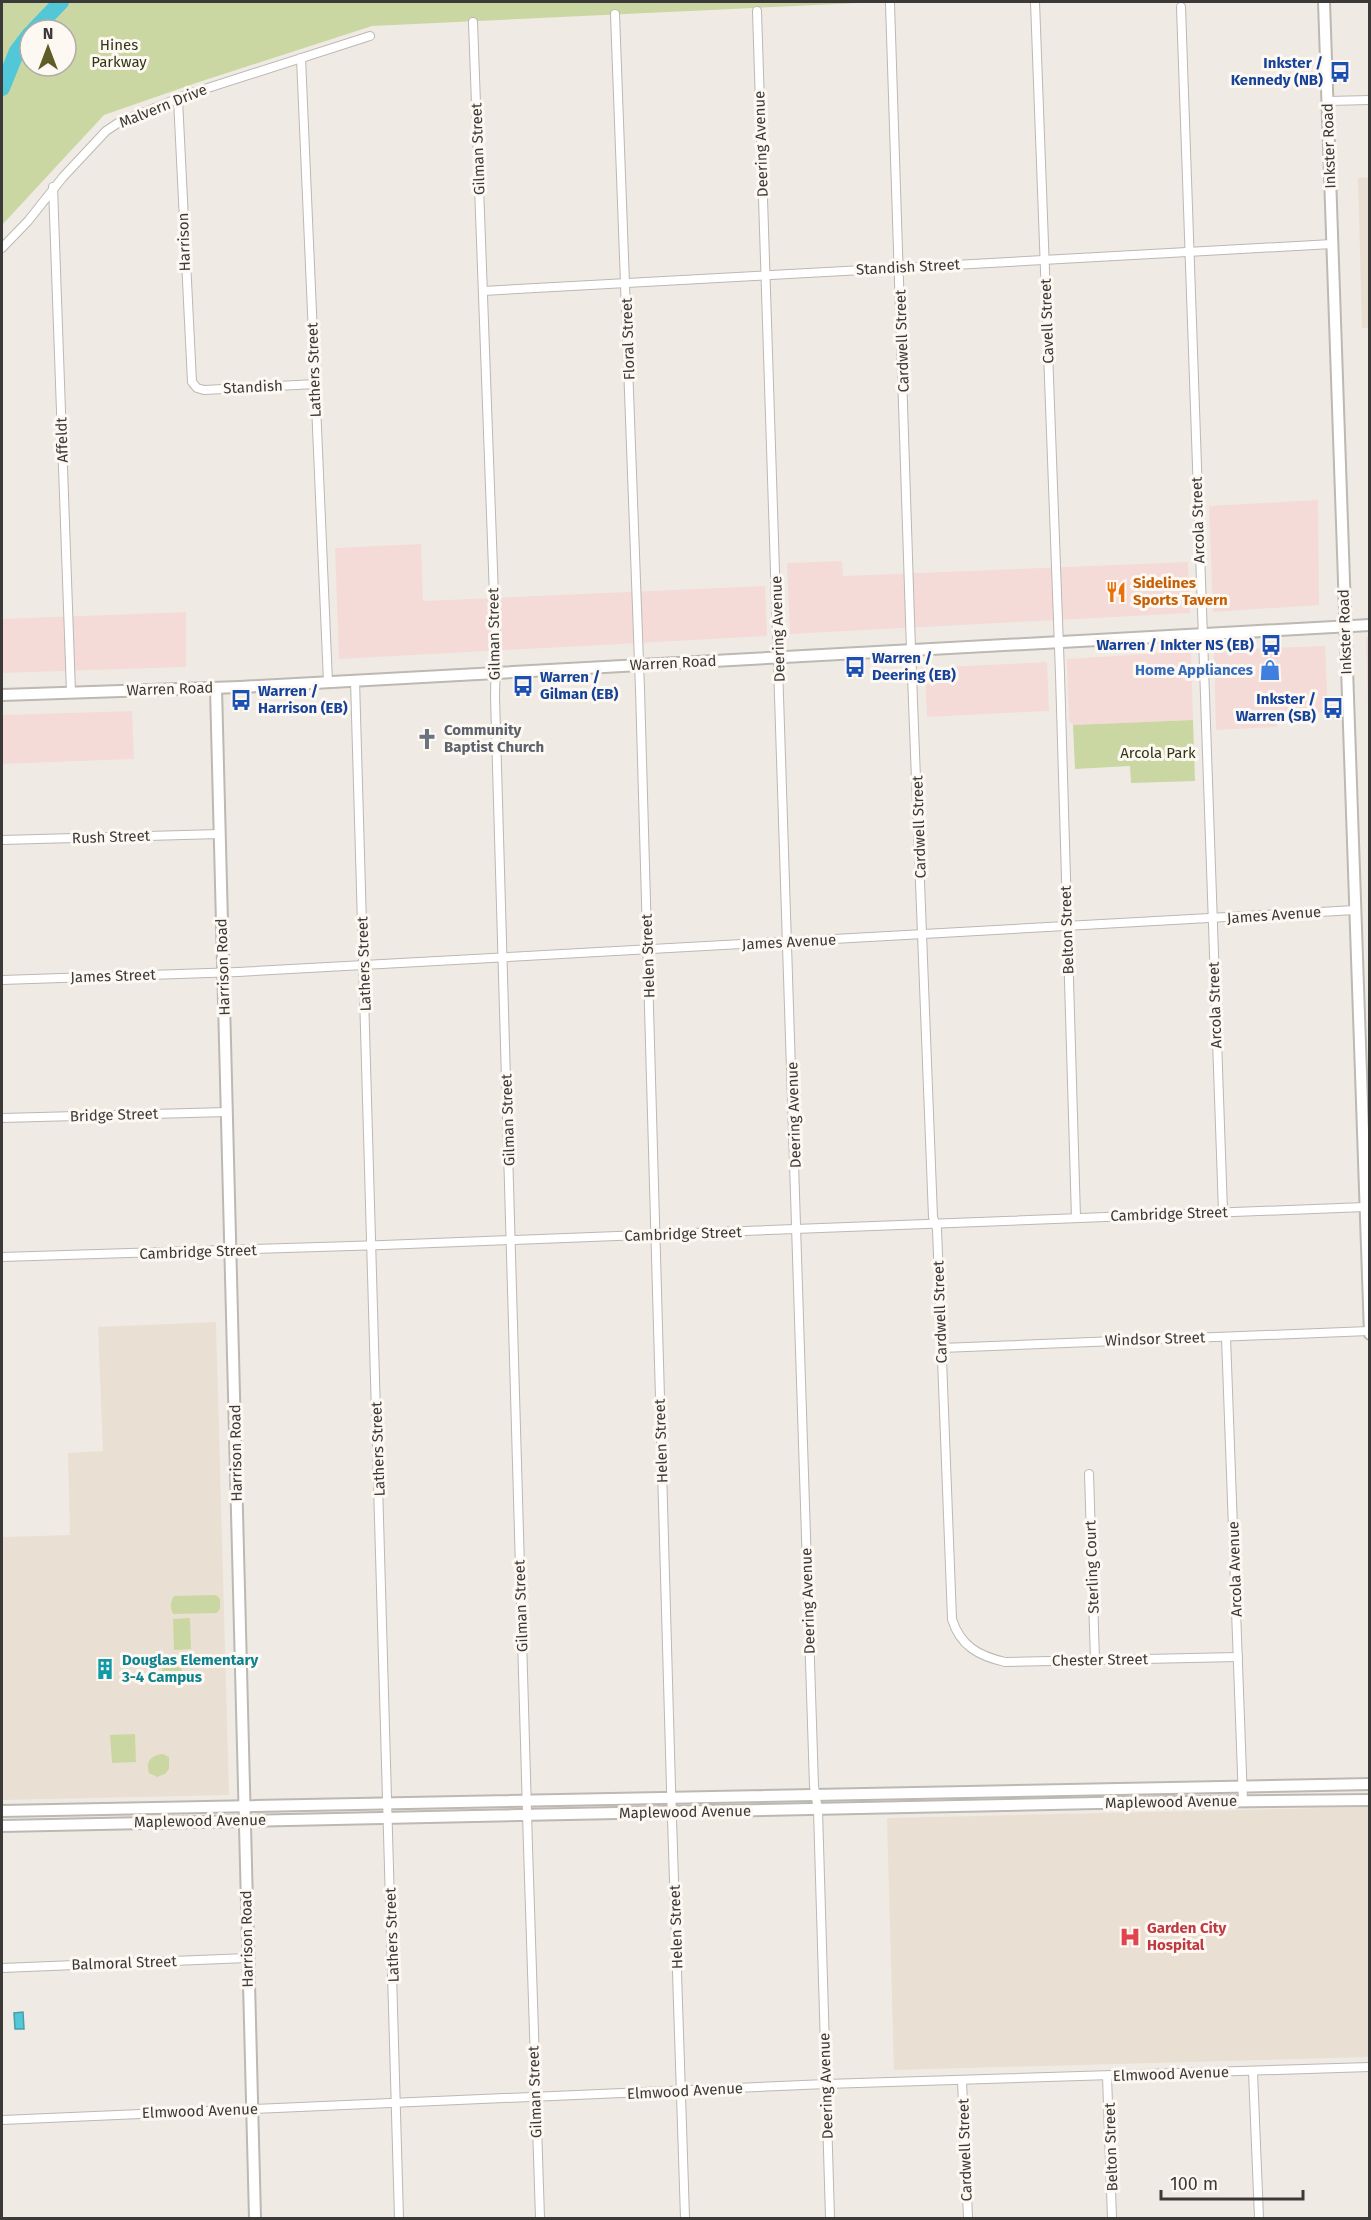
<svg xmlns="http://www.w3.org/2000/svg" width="1371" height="2220" font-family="'Fira Sans',sans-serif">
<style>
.commercial{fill:#f5dbd8}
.built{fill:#e9e0d3}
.green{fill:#cbd7a2;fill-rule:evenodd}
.water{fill:#51c7d7;stroke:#4b9da7;stroke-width:1.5}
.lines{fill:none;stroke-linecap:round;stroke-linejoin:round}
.river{stroke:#51c7d7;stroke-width:16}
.street-casing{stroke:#bcb8b2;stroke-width:10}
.secondary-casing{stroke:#bcb8b2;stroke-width:14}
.street{stroke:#fff;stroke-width:8}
.secondary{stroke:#fff;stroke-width:10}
.labels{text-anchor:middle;stroke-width:6;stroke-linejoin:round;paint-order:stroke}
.park-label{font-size:15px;fill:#313715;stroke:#fdf8f2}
.transit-label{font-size:15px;font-weight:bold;fill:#164399;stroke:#fdf8f2;text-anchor:end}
.street-label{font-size:15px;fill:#3c3a38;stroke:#fdf8f2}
.food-label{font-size:15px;font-weight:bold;fill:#c56008;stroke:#fdf8f2;text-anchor:start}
.shop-label{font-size:15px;font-weight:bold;fill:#366cbe;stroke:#fdf8f2;text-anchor:end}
.worship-label{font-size:15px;font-weight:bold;fill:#5b616d;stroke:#fdf8f2;text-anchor:start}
.culture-label{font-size:15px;font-weight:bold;fill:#0d838f;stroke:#fdf8f2;text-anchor:start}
.health-label{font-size:15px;font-weight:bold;fill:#be3a42;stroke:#fdf8f2;text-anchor:start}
</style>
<rect width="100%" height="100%" fill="#efebe4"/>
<g class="commercial">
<path d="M1318 500 1319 605 1213 612 1209 506Z"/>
<path d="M421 544 423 601 765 586 767 636 339 659 335 548Z"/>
<path d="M842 561 843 576 1188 562 1190 613 790 634 787 563Z"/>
<path d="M186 612V667L2 673V619Z"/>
<path d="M1366 637H1370L1369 746Z"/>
<path d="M1325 646 1328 712 1277 714V727L1216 730 1214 650Z"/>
<path d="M1191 651 1193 720 1073 725 1069 721 1067 659Z"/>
<path d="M1047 662 1049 711 927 717 925 668Z"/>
<path d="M132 711 134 759 2 764V715Z"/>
</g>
<g class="built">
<path d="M1369 177V328H1362L1358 178Z"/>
<path d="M216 1322 229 1795 2 1800V1537L70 1535 68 1453 103 1451 98 1327Z"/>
<path d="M1369 1807V2057L894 2070 887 1818Z"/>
</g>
<g class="green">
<path d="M2 2H880L372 26 196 83 104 115 2 225ZM30 30H66V66H30Z"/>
<path d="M1193 720 1195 781 1131 783 1130 766 1075 769 1073 725Z"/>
<path d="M216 1595 220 1599V1609L217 1613 173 1614C170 1607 170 1603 174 1596Z"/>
<path d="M190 1618 191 1649 174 1650 173 1619Z"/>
<path d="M170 1661 177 1662 181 1666 182 1672 178 1679 166 1682 163 1679 162 1667 164 1663Z"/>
<path d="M135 1734 136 1762 112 1763 110 1735Z"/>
<path d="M163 1754 169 1757V1769L165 1774 157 1777 149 1773C145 1761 152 1755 163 1754Z"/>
</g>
<path class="water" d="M23 2012 24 2029H15L14 2013Z"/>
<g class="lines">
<g class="river">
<path d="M34 30 61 2"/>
<path d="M2 88 17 51 30 34"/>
</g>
<defs>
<g id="street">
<path d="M1035 2 1060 674 1076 1218"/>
<path d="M890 4 911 650 933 1217 937 1229 952 1619C960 1646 979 1656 1005 1662L1238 1657"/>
<path d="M1181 7C1197 409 1207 810 1223 1212"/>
<path d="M757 11 814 1786 818 1810 830 2218"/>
<path d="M615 14 640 689 671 1788 685 2218"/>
<path d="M473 22 496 651 495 697 528 1847 540 2218"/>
<path d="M301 58 328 682"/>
<path d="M178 99 192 382 197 388 204 390 315 384"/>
<path d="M1328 101 1370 100"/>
<path d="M53 187 71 692"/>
<path d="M2 248 28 221 63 177 106 131 118 123 186 95 370 36"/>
<path d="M483 291 1332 244"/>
<path d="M355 680 399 2218"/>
<path d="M2 840 220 834"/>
<path d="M2 980 238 972 1355 910"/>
<path d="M2 1118 227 1112"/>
<path d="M2 1257 383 1245 1365 1207"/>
<path d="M1226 1337 1243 1801"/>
<path d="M941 1348 1369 1331"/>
<path d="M1089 1474 1095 1660"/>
<path d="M2 1968 247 1958"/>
<path d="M1253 2072 1259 2218"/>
<path d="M1107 2076 1112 2218"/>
<path d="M962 2081 968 2218"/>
<path d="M2 2120 826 2084 1370 2067"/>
</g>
<g id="secondary">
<path d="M1324 2 1370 1334"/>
<path d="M216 688 255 2218"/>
<path d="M2 695 240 687 1370 625"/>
<path d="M2 1811 1370 1784"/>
<path d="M2 1826 1097 1803 1370 1800"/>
</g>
</defs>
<use href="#street" class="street-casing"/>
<use href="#secondary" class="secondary-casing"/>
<use href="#street" class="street"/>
<use href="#secondary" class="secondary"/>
</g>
<defs>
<symbol id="bus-bare" viewBox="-9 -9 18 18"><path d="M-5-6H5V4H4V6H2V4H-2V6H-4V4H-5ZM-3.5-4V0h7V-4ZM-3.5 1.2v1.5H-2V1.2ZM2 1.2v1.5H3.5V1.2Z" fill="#1a4fb4" stroke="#fdf8f2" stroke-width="2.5" paint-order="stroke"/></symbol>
<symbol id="restaurant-bare" viewBox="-9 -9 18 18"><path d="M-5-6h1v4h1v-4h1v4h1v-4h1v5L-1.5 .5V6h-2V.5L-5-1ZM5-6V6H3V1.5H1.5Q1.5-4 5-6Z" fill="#e8710a" stroke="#fdf8f2" stroke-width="2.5" paint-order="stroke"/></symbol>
<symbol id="shop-bare" viewBox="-9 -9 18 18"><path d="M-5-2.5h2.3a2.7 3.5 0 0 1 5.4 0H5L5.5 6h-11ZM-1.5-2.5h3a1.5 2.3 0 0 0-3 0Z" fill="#3f7fe0" stroke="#fdf8f2" stroke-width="2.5" paint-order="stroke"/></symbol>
<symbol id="church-bare" viewBox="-9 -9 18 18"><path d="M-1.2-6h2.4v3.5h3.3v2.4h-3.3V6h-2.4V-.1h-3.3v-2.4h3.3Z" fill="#6b7280" stroke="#fdf8f2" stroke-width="2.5" paint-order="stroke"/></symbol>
<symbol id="building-bare" viewBox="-9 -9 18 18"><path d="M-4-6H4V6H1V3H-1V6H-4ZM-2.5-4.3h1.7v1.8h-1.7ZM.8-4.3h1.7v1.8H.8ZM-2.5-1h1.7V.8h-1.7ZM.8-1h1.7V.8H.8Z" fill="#0f9aa8" stroke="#fdf8f2" stroke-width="2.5" paint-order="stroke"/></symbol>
<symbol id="hospital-bare" viewBox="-9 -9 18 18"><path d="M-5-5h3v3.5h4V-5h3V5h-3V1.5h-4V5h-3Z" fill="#e0444e" stroke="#fdf8f2" stroke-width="2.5" paint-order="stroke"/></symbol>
</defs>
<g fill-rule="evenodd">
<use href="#bus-bare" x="1325" y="57" width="30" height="30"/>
<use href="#restaurant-bare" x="1101" y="577" width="30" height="30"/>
<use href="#bus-bare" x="1256" y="630" width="30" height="30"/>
<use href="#bus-bare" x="840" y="652" width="30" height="30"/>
<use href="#shop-bare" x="1255" y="655" width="30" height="30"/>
<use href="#bus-bare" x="508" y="671" width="30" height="30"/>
<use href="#bus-bare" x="226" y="685" width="30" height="30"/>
<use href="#bus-bare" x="1318" y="693" width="30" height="30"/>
<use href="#church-bare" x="412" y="724" width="30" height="30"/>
<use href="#building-bare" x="90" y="1654" width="30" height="30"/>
<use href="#hospital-bare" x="1115" y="1922" width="30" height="30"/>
</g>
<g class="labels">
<g class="park-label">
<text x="119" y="50">Hines<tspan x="119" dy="17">Parkway</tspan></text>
<text x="1158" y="758">Arcola Park</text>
</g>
<g class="transit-label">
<text x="1323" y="68">Inkster /<tspan x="1323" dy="17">Kennedy (NB)</tspan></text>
<text x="1254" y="650">Warren / Inkter NS (EB)</text>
<text x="872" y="663" text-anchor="start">Warren /<tspan x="872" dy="17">Deering (EB)</tspan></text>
<text x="540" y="682" text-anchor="start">Warren /<tspan x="540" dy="17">Gilman (EB)</tspan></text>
<text x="258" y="696" text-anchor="start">Warren /<tspan x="258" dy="17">Harrison (EB)</tspan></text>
<text x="1316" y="704">Inkster /<tspan x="1316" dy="17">Warren (SB)</tspan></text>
</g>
<g class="street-label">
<text transform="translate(163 106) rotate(-22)" y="5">Malvern Drive</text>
<text transform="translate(761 144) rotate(-92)" y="5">Deering Avenue</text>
<text transform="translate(1329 146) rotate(-92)" y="5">Inkster Road</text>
<text transform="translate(478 149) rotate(-92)" y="5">Gilman Street</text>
<text transform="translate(184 242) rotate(-92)" y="5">Harrison</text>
<text transform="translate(908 267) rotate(-3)" y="5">Standish Street</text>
<text transform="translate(1047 321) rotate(-92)" y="5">Cavell Street</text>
<text transform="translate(628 339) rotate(-92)" y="5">Floral Street</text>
<text transform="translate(902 341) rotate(-92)" y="5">Cardwell Street</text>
<text transform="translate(314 370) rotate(-92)" y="5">Lathers Street</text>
<text transform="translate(253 387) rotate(-3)" y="5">Standish</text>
<text transform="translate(62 440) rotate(-92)" y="5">Affeldt</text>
<text transform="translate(1198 520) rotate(-92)" y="5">Arcola Street</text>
<text transform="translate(778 629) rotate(-92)" y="5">Deering Avenue</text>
<text transform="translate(1345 632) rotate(-92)" y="5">Inkster Road</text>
<text transform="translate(494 634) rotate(-91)" y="5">Gilman Street</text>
<text transform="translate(673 663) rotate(-3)" y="5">Warren Road</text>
<text transform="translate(170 689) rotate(-2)" y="5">Warren Road</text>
<text transform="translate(919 827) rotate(-92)" y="5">Cardwell Street</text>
<text transform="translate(111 837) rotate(-2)" y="5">Rush Street</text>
<text transform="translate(1274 915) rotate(-4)" y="5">James Avenue</text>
<text transform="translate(1067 930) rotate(-92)" y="5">Belton Street</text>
<text transform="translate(789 942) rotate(-3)" y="5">James Avenue</text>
<text transform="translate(648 956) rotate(-92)" y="5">Helen Street</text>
<text transform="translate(364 964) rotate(-92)" y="5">Lathers Street</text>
<text transform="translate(223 967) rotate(-92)" y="5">Harrison Road</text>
<text transform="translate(113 976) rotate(-2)" y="5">James Street</text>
<text transform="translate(1215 1005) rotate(-92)" y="5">Arcola Street</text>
<text transform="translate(114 1115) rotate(-2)" y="5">Bridge Street</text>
<text transform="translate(794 1115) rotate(-92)" y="5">Deering Avenue</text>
<text transform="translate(508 1120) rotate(-92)" y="5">Gilman Street</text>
<text transform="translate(1169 1214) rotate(-2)" y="5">Cambridge Street</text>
<text transform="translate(683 1234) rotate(-2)" y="5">Cambridge Street</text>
<text transform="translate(198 1252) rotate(-2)" y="5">Cambridge Street</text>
<text transform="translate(940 1312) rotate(-92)" y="5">Cardwell Street</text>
<text transform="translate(1155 1339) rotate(-2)" y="5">Windsor Street</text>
<text transform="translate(661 1441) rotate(-92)" y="5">Helen Street</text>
<text transform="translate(378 1449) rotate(-92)" y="5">Lathers Street</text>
<text transform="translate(236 1453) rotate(-91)" y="5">Harrison Road</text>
<text transform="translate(1092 1567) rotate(-92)" y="5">Sterling Court</text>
<text transform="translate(1235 1569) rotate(-92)" y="5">Arcola Avenue</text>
<text transform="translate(808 1601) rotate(-92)" y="5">Deering Avenue</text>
<text transform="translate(521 1606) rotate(-92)" y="5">Gilman Street</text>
<text transform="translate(1100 1660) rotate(-1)" y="5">Chester Street</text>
<text transform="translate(1171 1802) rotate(-1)" y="5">Maplewood Avenue</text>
<text transform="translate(685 1812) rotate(-1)" y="5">Maplewood Avenue</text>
<text transform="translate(200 1821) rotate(-1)" y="5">Maplewood Avenue</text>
<text transform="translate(676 1927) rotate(-92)" y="5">Helen Street</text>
<text transform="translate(392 1935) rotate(-92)" y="5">Lathers Street</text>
<text transform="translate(247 1939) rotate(-91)" y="5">Harrison Road</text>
<text transform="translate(124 1963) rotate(-2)" y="5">Balmoral Street</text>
<text transform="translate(1171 2074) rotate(-2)" y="5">Elmwood Avenue</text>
<text transform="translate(826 2086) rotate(-92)" y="5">Deering Avenue</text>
<text transform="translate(685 2091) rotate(-3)" y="5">Elmwood Avenue</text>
<text transform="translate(535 2092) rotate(-92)" y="5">Gilman Street</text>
<text transform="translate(200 2111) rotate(-2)" y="5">Elmwood Avenue</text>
<text transform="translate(1111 2147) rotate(-92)" y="5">Belton Street</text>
<text transform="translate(965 2150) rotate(-92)" y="5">Cardwell Street</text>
</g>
<g class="food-label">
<text x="1133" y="588">Sidelines<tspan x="1133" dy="17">Sports Tavern</tspan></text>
</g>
<g class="shop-label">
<text x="1253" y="675">Home Appliances</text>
</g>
<g class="worship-label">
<text x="444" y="735">Community<tspan x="444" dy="17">Baptist Church</tspan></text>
</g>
<g class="culture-label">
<text x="122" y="1665">Douglas Elementary<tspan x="122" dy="17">3-4 Campus</tspan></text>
</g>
<g class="health-label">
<text x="1147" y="1933">Garden City<tspan x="1147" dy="17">Hospital</tspan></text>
</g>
</g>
<rect width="1371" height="2220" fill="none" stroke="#3c3a38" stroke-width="6"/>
<g transform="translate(48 48)"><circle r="28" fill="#fdf8f2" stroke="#b0aca8" stroke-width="1.5"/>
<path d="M0-4.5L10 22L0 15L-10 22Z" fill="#5f5c28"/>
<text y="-9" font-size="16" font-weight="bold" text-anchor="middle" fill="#3c3a38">N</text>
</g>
<path d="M1161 2190v9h142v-9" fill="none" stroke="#3c3a38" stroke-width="3"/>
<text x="1170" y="2190" font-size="18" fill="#3c3a38" stroke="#fdf8f2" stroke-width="4.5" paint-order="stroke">100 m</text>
</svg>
